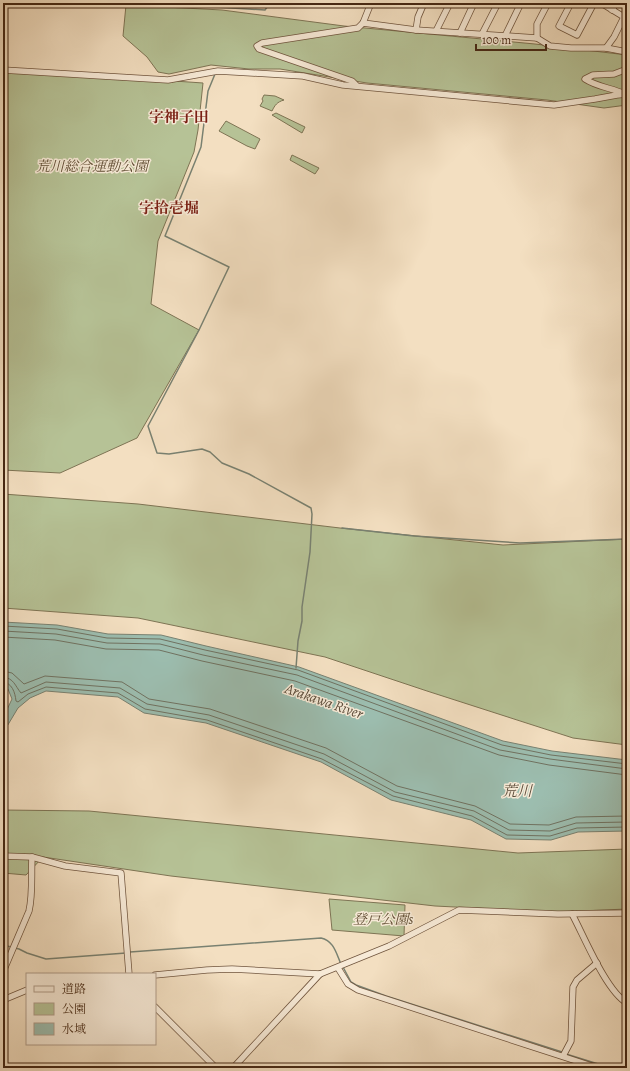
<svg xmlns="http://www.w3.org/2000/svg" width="630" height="1071" font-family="Alegreya,'Noto Serif JP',serif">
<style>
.green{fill:#b6c296;stroke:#7e7454}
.water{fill:#9cbdaf;stroke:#798171}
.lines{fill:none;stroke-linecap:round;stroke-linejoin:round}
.shore{stroke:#707261;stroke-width:1}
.stream{stroke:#798171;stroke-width:1.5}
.minor-casing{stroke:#70553e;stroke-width:7}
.minor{stroke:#f7ead7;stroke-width:5.5}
.labels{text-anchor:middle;stroke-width:3;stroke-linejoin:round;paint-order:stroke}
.park-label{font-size:14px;font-style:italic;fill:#614e34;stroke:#f7ead7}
.neighbourhood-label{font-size:15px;font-weight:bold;fill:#7a1f14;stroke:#f7ead7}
.water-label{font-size:15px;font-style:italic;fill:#5b4c3a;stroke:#f7ead7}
</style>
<rect width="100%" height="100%" fill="#f3dfc1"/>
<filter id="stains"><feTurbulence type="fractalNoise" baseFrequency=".005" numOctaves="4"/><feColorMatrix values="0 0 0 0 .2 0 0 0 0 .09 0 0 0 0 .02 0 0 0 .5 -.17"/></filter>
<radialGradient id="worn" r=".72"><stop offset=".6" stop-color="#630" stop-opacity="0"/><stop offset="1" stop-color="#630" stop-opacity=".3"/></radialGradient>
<g class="green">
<path d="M126 5 222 10 344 26 535 44 627 55V105L604 108 547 100 367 83 280 69H249L211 65 169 74 158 72 147 57 123 36Z"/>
<path d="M3 69 203 83 198 130 194 152 158 241 151 304 199 330 137 438 60 473 3 470Z"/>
<path d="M264 95 275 96 284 100C277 102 275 105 272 111L260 106 263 101 262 99Z"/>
<path d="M276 113 305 127 302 133 272 115Z"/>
<path d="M226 121 260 139 255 149 247 146 219 131Z"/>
<path d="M292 155 319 168 315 174 290 160Z"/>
<path d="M3 494 138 504 340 528 503 545 627 539V745L573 738 427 691 325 657 138 618 3 608Z"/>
<path d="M3 810 89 811 518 853 627 849V909L555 912 435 906 171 876 43 857 26 875 3 873Z"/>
<path d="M329 899 405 905 404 936 332 930Z"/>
</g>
<path class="water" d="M3 622 57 625 108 634 161 635 206 646 299 667 503 741 552 751 627 760V831L578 832 551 840 506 839 471 820 391 800 321 762 206 723 144 713 118 697 46 691 30 698 18 708 3 733V718L12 699 8 689 3 685Z"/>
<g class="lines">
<g class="shore">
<path d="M3 626 57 629 107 638 160 639 205 650 298 670 502 745 551 755 627 764"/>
<path d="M3 631 56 634 107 643 160 644 203 655 297 675 500 750 550 759 627 769"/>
<path d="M3 637 55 640 106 649 159 650 202 661 295 681 499 755 549 765 627 775"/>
<path d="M3 671 12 673 24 684 45 676 122 682 149 699 210 709 326 748 397 786 475 806 510 824 549 825 576 817 627 816"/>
<path d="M3 677C14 678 15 686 21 693L46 682 120 688 147 704 209 715 324 754 395 792 474 811 509 830 550 831 576 823 627 822"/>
<path d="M3 682C12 683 15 692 16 701L18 702 28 694 46 687 118 693 145 709 207 720 322 759 393 796 472 816 507 835 550 836 577 828 627 827"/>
</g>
<g class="stream">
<path d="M149 3 265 10 270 3"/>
<path d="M215 74 208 91 201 147 165 236 229 267 199 330 148 426 157 453 169 454 202 449 210 452 222 463 249 474 311 508 312 514 310 552 302 607V621L298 641 296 668"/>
<path d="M342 528 414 536 520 543 627 539"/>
<path d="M3 945 19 949 27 953 46 959 126 953"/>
<path d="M130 952 321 938C334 941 336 953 341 964"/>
<path d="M343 967 351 982 356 985 386 996 562 1052"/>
<path d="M566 1054 611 1068"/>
</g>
<defs>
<g id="minor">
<path d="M571 3 559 26 577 35 594 3"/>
<path d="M612 10 616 3"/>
<path d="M363 23 416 30 537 38 550 46 571 48H606L614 37 624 17 601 3"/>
<path d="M416 30 418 17 424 3"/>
<path d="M436 31 450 3"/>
<path d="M460 33 474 3"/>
<path d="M482 34 498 3"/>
<path d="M505 36 521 3"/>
<path d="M537 38V24L548 3"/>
<path d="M606 48 627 52"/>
<path d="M3 70 168 80 218 71 303 76 343 85 554 105 595 99 617 95 627 94"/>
<path d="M356 85 352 81 259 49 257 46 262 43 358 28 363 23 371 3"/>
<path d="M625 94C612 88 597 87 585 79L593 75 614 74 627 69"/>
<path d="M3 856 32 857 65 866 121 873 129 974"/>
<path d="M572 914C584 936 606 991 627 1003"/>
<path d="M338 968 348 984 358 990 598 1068"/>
<path d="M3 972 29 911C33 894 31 875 32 857"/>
<path d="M155 975 207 970 232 969 320 974 389 946 459 910 558 914 627 913"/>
<path d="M3 1000 27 990"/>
<path d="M155 1007 216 1068"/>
<path d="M563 1056 571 1041 573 987 577 980 597 963"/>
<path d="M233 1068 320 974"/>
</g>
</defs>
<use href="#minor" class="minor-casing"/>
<use href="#minor" class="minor"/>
</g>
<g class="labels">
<g class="park-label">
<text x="92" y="171">荒川総合運動公園</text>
<text x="383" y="924">登戸公園s</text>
</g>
<g class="neighbourhood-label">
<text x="179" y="122">字神子田</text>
<text x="169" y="213">字拾壱堀</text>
</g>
<g class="water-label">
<text transform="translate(324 701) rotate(19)" y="5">Arakawa River</text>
<text x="517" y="796">荒川</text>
</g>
</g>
<rect width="630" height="1071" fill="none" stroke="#f3dfc1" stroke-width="16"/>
<rect x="4" y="4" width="622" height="1063" fill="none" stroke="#452713" stroke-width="2"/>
<rect x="8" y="8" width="614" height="1055" fill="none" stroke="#452713"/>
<rect x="26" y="973" width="130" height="72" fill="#f7ead7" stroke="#b09c89"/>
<rect x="34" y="986" width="20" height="6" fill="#f7ead7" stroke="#b09c89"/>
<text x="62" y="993" font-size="12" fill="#452713">道路</text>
<rect x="34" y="1003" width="20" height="12" fill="#b6c296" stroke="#b09c89"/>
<text x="62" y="1013" font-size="12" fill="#452713">公園</text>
<rect x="34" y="1023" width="20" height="12" fill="#9cbdaf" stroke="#b09c89"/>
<text x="62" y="1033" font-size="12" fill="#452713">水域</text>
<path d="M476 44v6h70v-6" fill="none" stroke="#452713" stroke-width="2"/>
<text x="482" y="44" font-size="12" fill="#452713" stroke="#f7ead7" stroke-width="3" paint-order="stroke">100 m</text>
<rect width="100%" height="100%" filter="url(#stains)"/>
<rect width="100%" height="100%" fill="url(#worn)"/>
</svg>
